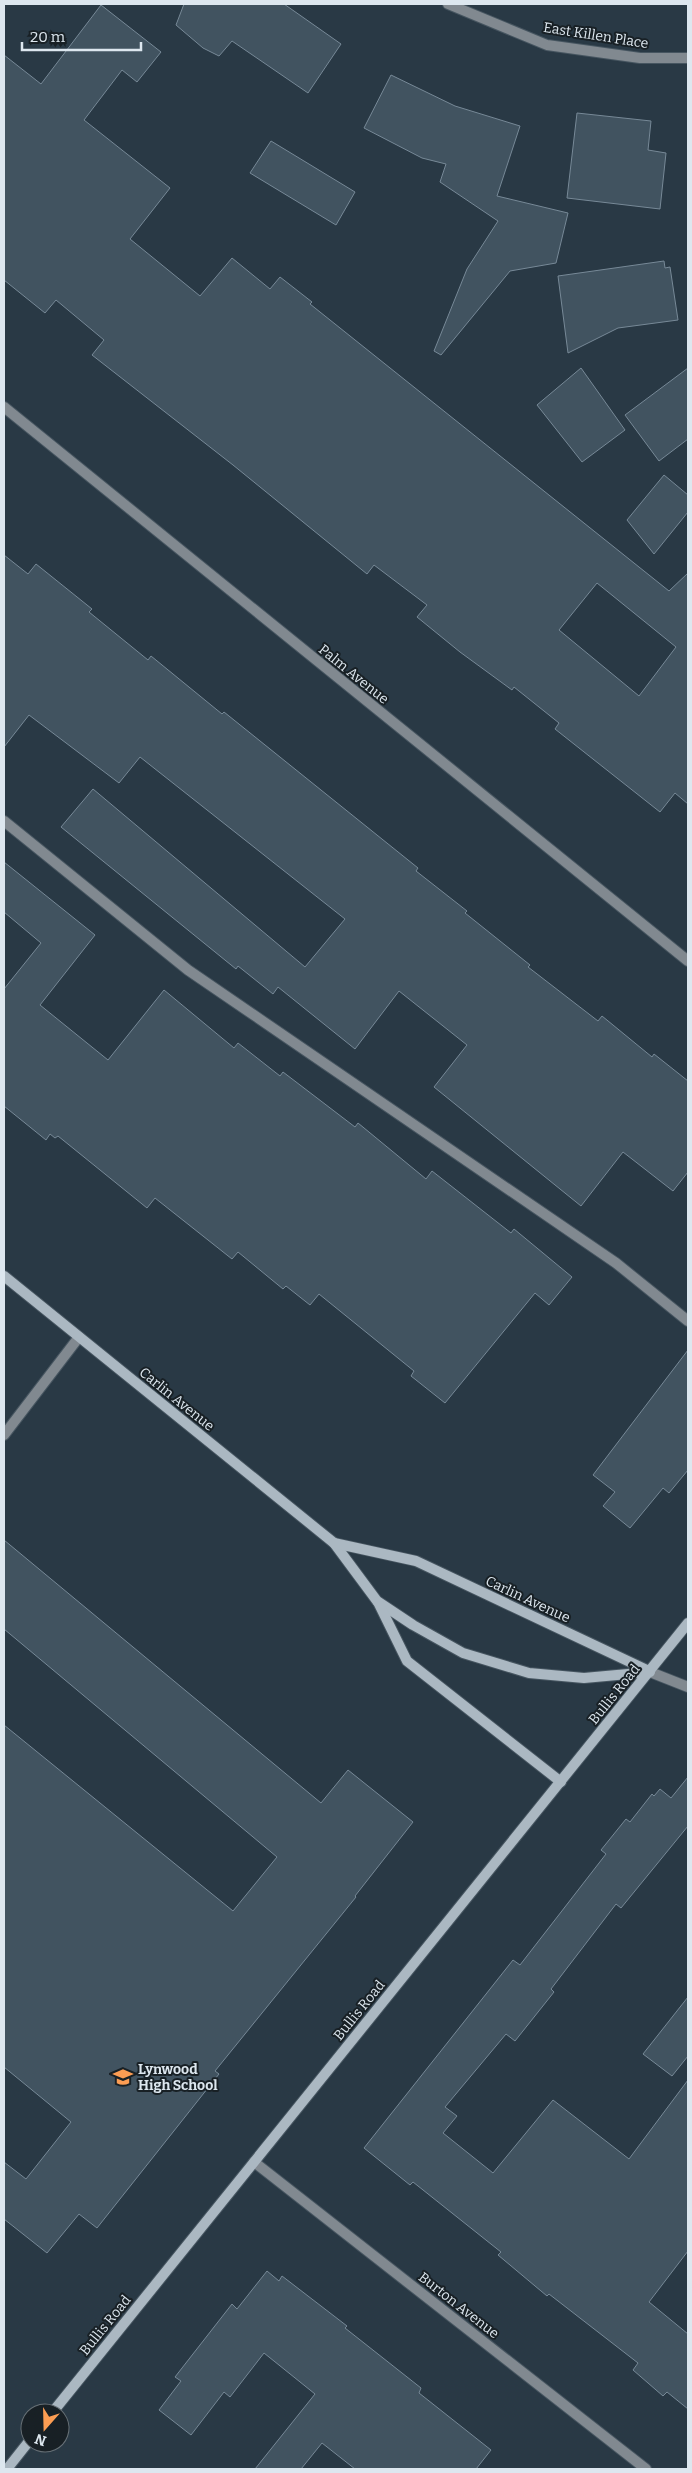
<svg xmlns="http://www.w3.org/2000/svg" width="692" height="2473" font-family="Bitter,serif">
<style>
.building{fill:#415360;stroke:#778997;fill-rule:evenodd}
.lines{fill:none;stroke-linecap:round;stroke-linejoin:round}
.lane-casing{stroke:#465560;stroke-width:12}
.street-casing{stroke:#465560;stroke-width:12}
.secondary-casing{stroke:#465560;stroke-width:12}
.lane{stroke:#818990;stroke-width:10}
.street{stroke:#818990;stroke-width:10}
.secondary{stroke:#abb8c2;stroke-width:10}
.labels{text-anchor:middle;stroke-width:4;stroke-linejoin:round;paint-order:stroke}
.street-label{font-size:14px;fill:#dde7ef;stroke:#182025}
.poi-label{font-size:14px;font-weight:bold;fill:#dde7ef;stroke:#182025;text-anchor:start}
</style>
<rect width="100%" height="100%" fill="#293945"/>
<g class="building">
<path d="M184 4H284L341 44 308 93 232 41 219 56 203 48 176 25Z"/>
<path d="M101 5 161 52 137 82 122 70 84 120 170 188 130 239 200 296 232 258 270 289 280 277 312 302 310 304 669 591 688 573V804L675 793 660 812 555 729 559 723 514 687 512 690 460 652 417 617 427 605 374 565 367 574 233 465 92 355 104 340 56 300 45 313 4 280V55L41 84ZM597 583 676 647 639 696 559 630Z"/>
<path d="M391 75 455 106 520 126 497 196 568 213 556 263 510 271 441 355 434 351 467 269 498 221 440 182 446 164 422 158 364 128Z"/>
<path d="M577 113 651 121 648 150 666 153 660 209 567 198Z"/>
<path d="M271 141 355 192 336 225 250 173Z"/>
<path d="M664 261 665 268 670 267 678 320 618 328 568 353 558 276Z"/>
<path d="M581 368 625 430 582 462 537 405Z"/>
<path d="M688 368V439L659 461 625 415Z"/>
<path d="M664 475 688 495V512L654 554 627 520Z"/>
<path d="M4 555 28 574 36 564 92 609 89 612 148 660 151 656 222 714 224 712 418 868 416 871 467 911 465 913 530 965 528 967 598 1021 602 1016 652 1057 654 1054 688 1081V1172L673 1191 623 1152 581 1206 434 1087 467 1045 399 991 355 1049 278 987 273 994 238 966 236 969 61 827 93 789 305 967 345 919 140 757 119 783 29 715 4 747Z"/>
<path d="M4 862 95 935 40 1005 108 1060 164 990 234 1048 238 1043 280 1076 283 1072 355 1127 358 1123 426 1179 432 1171 511 1233 514 1229 572 1277 549 1305 535 1293 445 1403 411 1376 414 1371 319 1294 310 1305 286 1286 283 1289 238 1252 232 1259 155 1198 147 1208 58 1136 55 1138 50 1134 46 1140 4 1106V989L41 943 4 912Z"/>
<path d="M688 1350V1470L669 1493 663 1488 630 1528 603 1506 615 1492 593 1475Z"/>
<path d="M4 1540 321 1803 348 1770 413 1822 355 1896 356 1897 215 2071 219 2074 97 2228 79 2214 47 2253 4 2219V2162L26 2179 71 2122 4 2067V1725L233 1911 277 1857 4 1629Z"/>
<path d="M688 1777V1826L621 1908 616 1904 551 1989 554 1992 515 2041 506 2034 445 2107 457 2116 443 2133 493 2173 553 2100 629 2159 688 2080V2251L649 2302 688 2334V2409L667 2392 663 2396 633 2370 638 2363 549 2294 547 2296 498 2255 501 2252 413 2182 410 2185 364 2148 513 1960 520 1965 606 1854 601 1850 626 1819 630 1822 652 1794 654 1796 660 1789 671 1798Z"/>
<path d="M688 1997V2056L672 2076 643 2054Z"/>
<path d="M267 2271 279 2281 282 2276 347 2326 345 2328 421 2388 419 2393 491 2450 476 2469H355L322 2443 301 2469H255L315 2394 264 2353 230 2397 224 2392 191 2435 159 2410 181 2381 175 2377 232 2304 237 2309Z"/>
</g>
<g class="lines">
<defs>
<g id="lane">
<path d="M4 821 188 970 616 1263 688 1321"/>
<path d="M4 1435 79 1337"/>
</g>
<g id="street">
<path d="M448 4 547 45 640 58H688"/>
<path d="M4 407 688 961"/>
<path d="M650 1672 688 1687"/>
<path d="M254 2162 646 2469"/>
</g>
<g id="secondary">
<path d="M4 1276 334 1543 377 1601 413 1625 463 1653 529 1673 584 1678 650 1672"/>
<path d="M334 1543 416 1561 649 1671"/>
<path d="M378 1602 407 1661 561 1782"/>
<path d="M52 2413 688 1623"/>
<path d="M7 2469 30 2440"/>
</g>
</defs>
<use href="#lane" class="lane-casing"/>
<use href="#street" class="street-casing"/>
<use href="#secondary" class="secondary-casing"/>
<use href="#lane" class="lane"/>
<use href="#street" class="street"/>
<use href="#secondary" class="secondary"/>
</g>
<defs>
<symbol id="school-bare" viewBox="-9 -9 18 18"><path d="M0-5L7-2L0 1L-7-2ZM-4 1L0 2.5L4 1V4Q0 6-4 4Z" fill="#fc9d53" stroke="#182025" stroke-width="2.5" paint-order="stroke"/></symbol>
</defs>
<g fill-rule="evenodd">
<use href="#school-bare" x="109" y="2063" width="28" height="28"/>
</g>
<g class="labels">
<g class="street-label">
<text transform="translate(596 35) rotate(9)" y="5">East Killen Place</text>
<text transform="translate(354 674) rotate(39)" y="5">Palm Avenue</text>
<text transform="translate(177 1399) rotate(39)" y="5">Carlin Avenue</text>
<text transform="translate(528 1599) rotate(25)" y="5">Carlin Avenue</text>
<text transform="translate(614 1694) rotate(-51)" y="5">Bullis Road</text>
<text transform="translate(359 2010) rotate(-51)" y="5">Bullis Road</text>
<text transform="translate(459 2305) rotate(38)" y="5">Burton Avenue</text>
<text transform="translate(105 2325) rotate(-51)" y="5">Bullis Road</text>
</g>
<g class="poi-label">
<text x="138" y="2074">Lynwood<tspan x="138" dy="16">High School</tspan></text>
</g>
</g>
<rect width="692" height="2473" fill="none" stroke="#dde7ef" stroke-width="10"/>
<g transform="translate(45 2428) rotate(200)"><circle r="24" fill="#182025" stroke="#677076"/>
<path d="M0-4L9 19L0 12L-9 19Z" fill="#fc9d53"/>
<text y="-8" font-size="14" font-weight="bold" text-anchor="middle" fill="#dde7ef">N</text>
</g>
<path d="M22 42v8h119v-8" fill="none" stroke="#dde7ef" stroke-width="2.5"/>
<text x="30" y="42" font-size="15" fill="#dde7ef" stroke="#182025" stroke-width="4" paint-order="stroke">20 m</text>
</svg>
